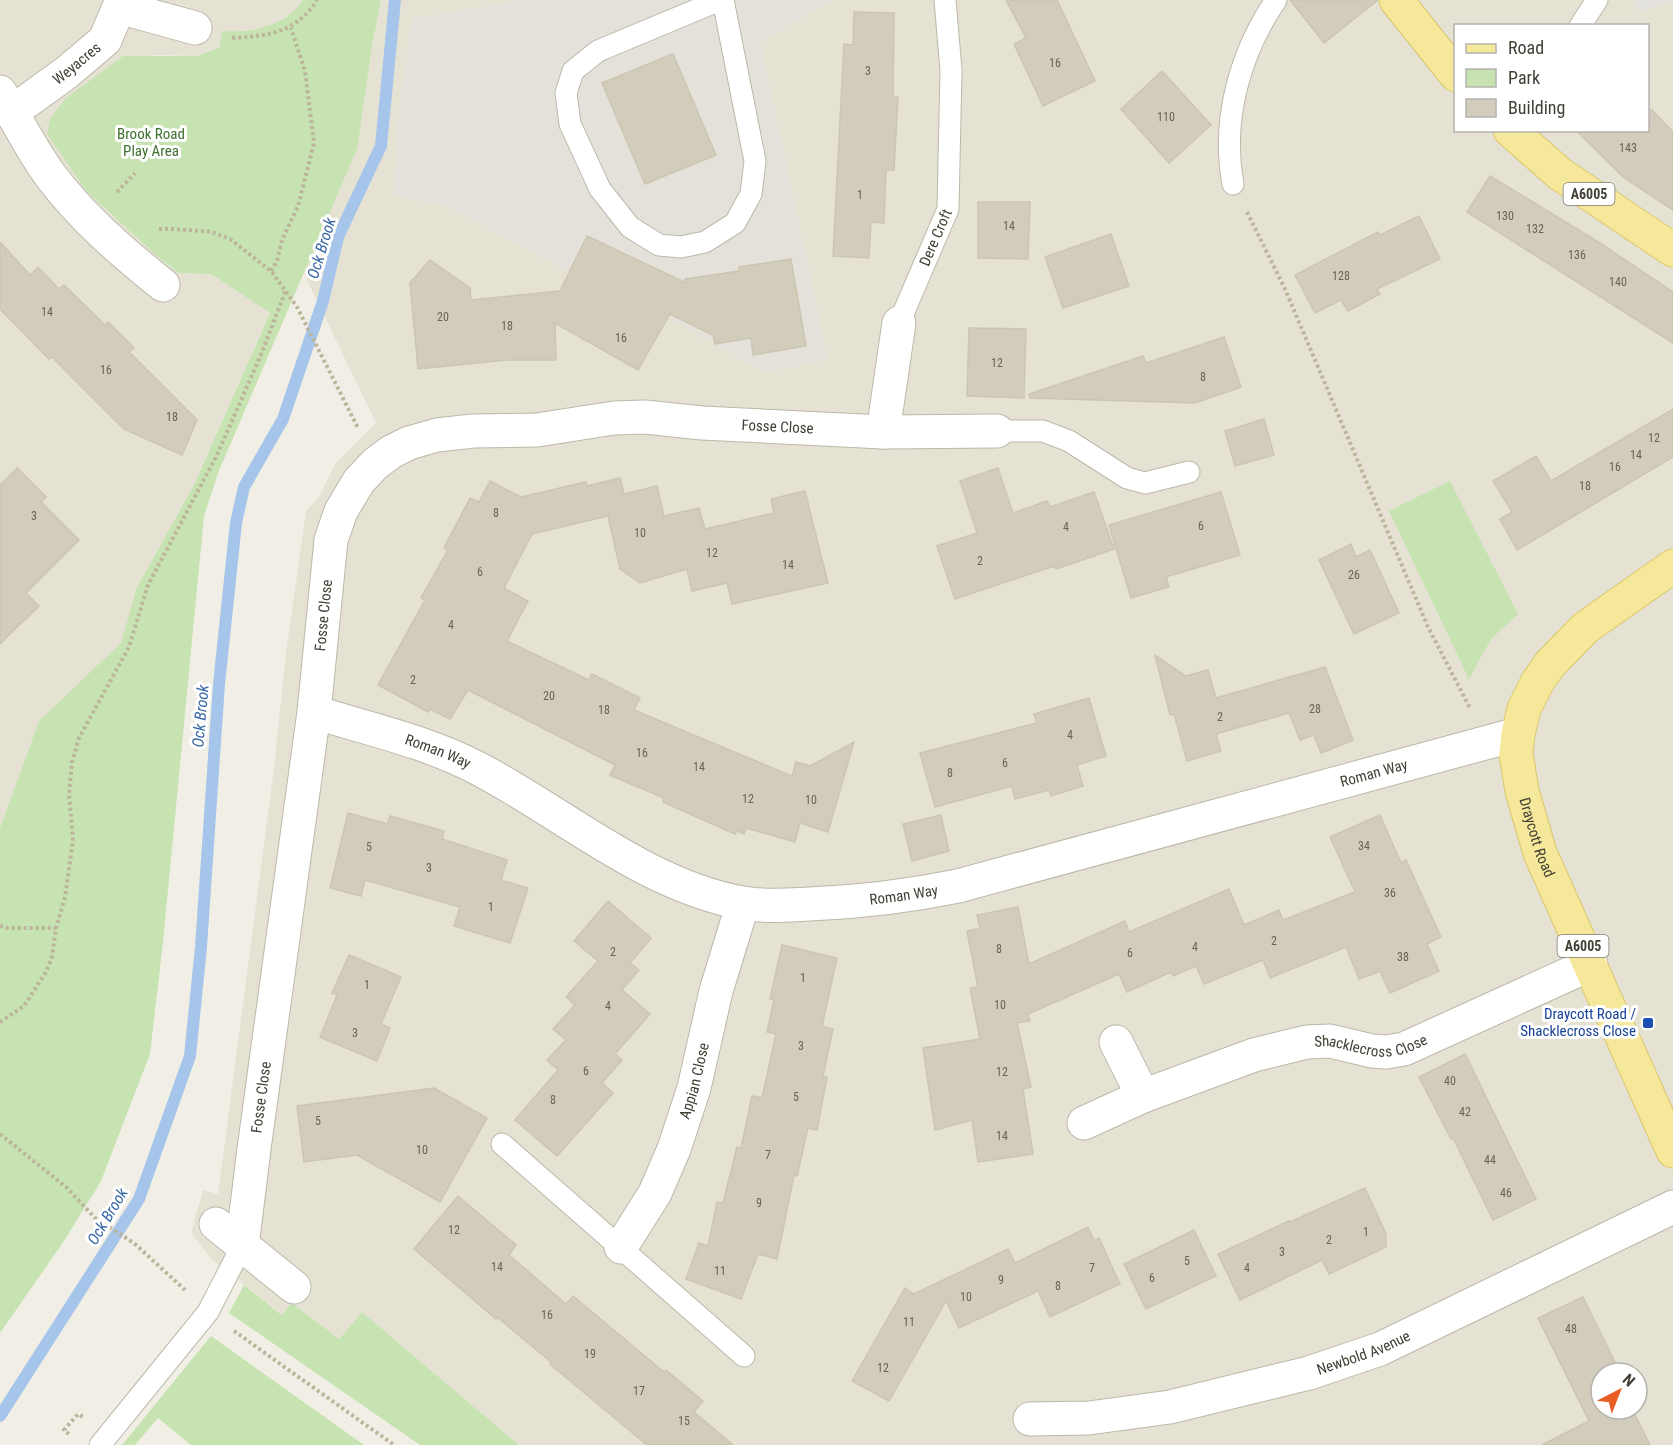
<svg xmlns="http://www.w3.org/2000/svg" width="1673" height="1445" font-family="'Roboto Condensed',sans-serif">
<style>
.residential{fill:#e5e2d4;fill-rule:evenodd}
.industrial{fill:#e3e1da}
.green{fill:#c6e3b1}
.parking{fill:#e2e1dd}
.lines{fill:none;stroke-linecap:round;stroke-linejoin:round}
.stream{stroke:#a6c5ea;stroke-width:12}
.building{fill:#d2ccbc;stroke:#ccc5b0;stroke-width:1.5}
.lane-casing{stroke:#bcb8a9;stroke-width:23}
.street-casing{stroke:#bcb8a9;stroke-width:35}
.primary-casing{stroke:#d9c76b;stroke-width:35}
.path{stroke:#bcb59b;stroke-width:4;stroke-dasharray:3 3;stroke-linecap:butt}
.lane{stroke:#fff;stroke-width:21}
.street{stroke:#fff;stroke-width:33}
.primary{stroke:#f6e89a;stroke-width:33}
.transit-dot{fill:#1a4fb4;stroke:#fff;stroke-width:2}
.labels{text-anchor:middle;stroke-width:6;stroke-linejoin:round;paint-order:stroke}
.number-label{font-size:12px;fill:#676357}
.shield{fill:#fff;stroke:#7b7972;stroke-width:1.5}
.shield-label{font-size:14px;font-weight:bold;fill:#434035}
.street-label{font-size:15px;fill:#434035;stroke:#fff}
.park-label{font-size:15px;fill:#3e702e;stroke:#fff}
.transit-label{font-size:15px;fill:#164399;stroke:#fff;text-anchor:end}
.water-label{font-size:16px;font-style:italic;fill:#3868a6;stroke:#fff}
</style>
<rect width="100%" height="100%" fill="#f1efe5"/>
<g class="residential">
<path d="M0 0H303L297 9 271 27 239 32 223 31 219 48 212 52 197 56 154 55 47 134 87 192 157 256 179 273 211 274 270 312 194 485 137 587 121 644 39 721 0 828Z"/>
<path d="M381 0H1673V1445H519L362 1312 339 1339 292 1303 283 1315 212 1260 191 1233 203 1190 218 1194 274 768 286 653 306 511 319 497 335 464 376 423 303 272 324 223 372 46ZM1456 26H1648V130H1456ZM1601 1373H1637V1409H1601Z"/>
</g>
<path class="industrial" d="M521 0H833L760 41 828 360 765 372 684 327 583 279 447 206 394 196 397 126 412 19Z"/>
<g class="green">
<path d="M303 0H381L372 46 357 149 218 473 204 516 163 942 150 1054 101 1181 64 1241 0 1333V828L39 721 121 643 137 587 194 485 270 313 211 274 179 273 157 256 87 192 47 134 50 119 65 99 123 56H197L219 48 222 31C252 33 285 27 303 0Z"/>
<path d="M1450 481 1518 614 1491 639 1469 679 1389 511Z"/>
<path d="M244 1285 282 1315 292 1303 339 1339 362 1312 519 1445H420L229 1313Z"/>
<path d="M211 1336 364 1445H191L158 1418 135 1445H122Z"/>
</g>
<path class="parking" d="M1635 0H1672L1640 12Z"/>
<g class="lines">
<path class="stream" d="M0 1416 139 1199 190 1056 201 947 219 684 236 523 244 487 283 419 323 301 338 237 381 146 395 0"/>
</g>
<g class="building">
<path d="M1006 0H1057L1095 81 1043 106 1014 44 1026 38Z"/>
<path d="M1290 0H1378L1324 43Z"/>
<path d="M854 12 894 13 893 97H898L894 170H886L884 223 871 222 869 258 833 256 844 44 853 45Z"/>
<path d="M673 54 716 155 645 184 602 83Z"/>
<path d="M1162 71 1211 125 1169 163 1121 109Z"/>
<path d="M1651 109 1673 132V210L1623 177 1576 130H1647V112Z"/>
<path d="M1490 176 1600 243 1673 292V343L1467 212Z"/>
<path d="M978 202H1030L1028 259 978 258Z"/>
<path d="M1419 216 1440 259 1377 289 1380 294 1348 311 1341 300 1315 313 1295 275 1378 232 1380 235Z"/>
<path d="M1111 234 1129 286 1063 308 1045 257Z"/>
<path d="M587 236 686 283 685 279 739 271V267L791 259 806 346 753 355 751 338 715 344 713 335 670 314 638 370 555 323 556 360H507L418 369 410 283 430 260 470 288 471 300 560 291Z"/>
<path d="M0 242 30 275 38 267 59 289 64 285 105 325 108 322 134 348 129 352 197 420 182 455 124 429 52 357 49 359 0 309Z"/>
<path d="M969 328 1026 329 1024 398 967 396Z"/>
<path d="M1224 337 1241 387 1195 403 1030 398 1029 394 1143 356 1146 363Z"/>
<path d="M1673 409V457L1517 550 1500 519 1512 512 1493 481 1536 456 1551 481Z"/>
<path d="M1264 419 1274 455 1235 466 1225 431Z"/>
<path d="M17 468 46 497 41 502 79 540 26 593 39 606 0 644V485Z"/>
<path d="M998 468 1013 513 1047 501 1050 507 1094 492 1114 549 1056 569 1054 566 955 599 937 546 977 533 960 481Z"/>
<path d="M620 478 624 494 657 486 664 516 699 508 705 529 774 513 771 499 805 491 828 583 732 604 727 583 692 591 687 569 640 583 620 569 608 516 532 534 504 588 528 601 507 641 589 680 592 674 640 698 634 710 792 776 796 762 810 766 854 742 828 832 800 823 795 842 746 828 744 834 737 831 735 834 663 802 664 798 610 775 615 765 468 690 450 719 430 709 428 712 378 685 425 600 421 598 448 550 444 548 470 498 479 502 490 481 521 497 586 482 587 486Z"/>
<path d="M1221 492 1240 555 1166 577 1169 587 1131 598 1109 525Z"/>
<path d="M1351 544 1356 557 1370 550 1399 613 1354 634 1319 560Z"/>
<path d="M1155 655 1186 676 1208 670 1216 698 1325 667 1353 740 1321 753 1314 735 1300 740 1289 713 1216 734 1221 751 1187 761 1174 714 1170 715Z"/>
<path d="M1089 698 1106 756 1077 765 1083 786 1051 796 1049 790 1015 799 1012 786 935 807 920 753 1037 723 1034 714Z"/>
<path d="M348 813 388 824 390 816 444 831 442 839 507 860 501 880 528 888 510 943 454 926 460 907 365 880 361 896 330 888Z"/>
<path d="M941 815 949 851 912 861 903 824Z"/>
<path d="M1380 815 1401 863 1406 860 1441 937 1427 944 1439 971 1390 993 1380 971 1359 979 1346 947 1270 978 1263 960 1204 984 1196 966 1173 976 1171 972 1127 992 1119 974 1028 1014 1030 1021 1017 1023 1031 1087 1023 1089 1033 1154 978 1162 972 1120 935 1130 923 1048 980 1039 970 988 978 987 967 931 980 928 977 915 1018 907 1029 964 1125 921 1129 932 1229 889 1244 925 1279 910 1283 920 1355 892 1330 837Z"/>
<path d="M608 901 651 938 630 963 639 970 622 990 650 1014 615 1054 622 1060 602 1083 613 1093 557 1156 515 1120 558 1070 547 1060 566 1040 553 1029 575 1005 566 997 598 961 574 941Z"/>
<path d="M782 945 837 958 822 1026 833 1029 823 1076 827 1077 817 1130 808 1128 797 1176 794 1175 777 1259 758 1254 741 1299 686 1279 699 1243 708 1246 717 1202 723 1203 737 1147 741 1148 752 1096 762 1098 776 1034 767 1032 774 1000 770 999Z"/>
<path d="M349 955 401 977 381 1024 390 1028 377 1061 320 1037 337 995 332 993Z"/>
<path d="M1465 1054 1536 1199 1493 1220 1453 1138 1451 1139 1419 1077Z"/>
<path d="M434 1088 487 1118 440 1202 357 1155 304 1162 297 1106Z"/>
<path d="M1365 1188 1386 1234V1247L1329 1274 1322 1260 1240 1300 1218 1254 1289 1221 1290 1222Z"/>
<path d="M458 1196 516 1245 509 1255 566 1304 573 1296 664 1372 666 1370 703 1401 694 1412 733 1445H647L550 1364 551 1362 497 1317 496 1319 414 1249Z"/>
<path d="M1088 1227 1094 1241 1099 1238 1120 1284 1050 1317 1038 1291 959 1328 946 1301 889 1401 852 1381 905 1288 914 1294 1008 1249 1015 1263Z"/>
<path d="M1194 1230 1216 1276 1146 1309 1124 1264Z"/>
<path d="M1583 1297 1620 1373H1601V1409H1632L1650 1445H1542L1589 1421 1538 1318Z"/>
</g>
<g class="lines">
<defs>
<g id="lane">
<path d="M720 0 598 51 573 71 566 93 570 124 600 189 630 227 659 245 681 247 705 242 735 223 751 194 755 161 723 0"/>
<path d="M1580 26 1597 0"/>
<path d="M1233 184C1221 120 1240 53 1276 0"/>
<path id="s1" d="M899 323 948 209 951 70 945 0"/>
<path d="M997 431H1043L1069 441 1127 478 1145 483 1189 472"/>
<path d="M502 1144 744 1356"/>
<path d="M100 1445 208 1312 242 1246"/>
</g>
<g id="street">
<path d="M0 92C17 120 31 149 50 175 82 218 122 252 163 285"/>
<path id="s2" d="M12 112 66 73 105 40 119 7 195 28"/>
<path d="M883 432 899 323"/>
<path id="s3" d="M314 712C369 729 429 742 481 770 566 815 645 885 742 903 764 907 787 905 810 904 860 902 909 896 958 886L1518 734"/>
<path d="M1116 1042 1143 1096"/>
<path id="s4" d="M1084 1123 1143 1096 1254 1055 1307 1042 1330 1041 1372 1051 1386 1052 1404 1049 1591 964"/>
<path d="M216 1224 294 1287"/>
<path id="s5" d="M242 1246 254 1149 314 712 331 540 341 511 359 481 375 464 391 452 409 443 437 435 473 431 537 430 614 418 645 417 702 423 883 432 997 431"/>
<path id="s6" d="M621 1247 655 1193 674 1149 694 1088 716 991 743 903"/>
<path id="s7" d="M1030 1419 1089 1418 1170 1407 1309 1373 1380 1349 1673 1207"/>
</g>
<g id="primary">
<path d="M1396 0 1456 75"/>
<path d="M1510 130 1560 174 1673 250"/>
<path id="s8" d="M1673 566 1585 628 1550 664 1538 681 1524 709 1518 734 1516 754 1522 791 1540 853 1673 1151"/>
</g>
</defs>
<use href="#lane" class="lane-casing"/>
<use href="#street" class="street-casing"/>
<use href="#primary" class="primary-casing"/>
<g class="path">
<path d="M232 38C268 36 296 33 317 0"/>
<path d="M117 192 135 173"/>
<path d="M1247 212 1285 289 1428 627 1470 708"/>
<path d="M159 229H175L212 232 230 239 271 271 297 307 358 428"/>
<path d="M271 271 277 261 282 240 298 206 314 143 305 71 291 28"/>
<path d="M0 926 7 928H56"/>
<path d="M0 1022 24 1006 46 972 52 957 56 928 65 897 73 840 69 794 72 762 79 738 129 647 148 585 217 455 260 357 286 290"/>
<path d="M0 1134 66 1187 95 1218 134 1243 185 1290"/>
<path d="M234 1331 394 1445"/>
<path d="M69 1434 64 1430 78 1414 83 1417"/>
</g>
<use href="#lane" class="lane"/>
<use href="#street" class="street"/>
<use href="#primary" class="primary"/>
</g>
<rect class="transit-dot" x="1642" y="1017" width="12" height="12" rx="3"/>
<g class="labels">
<g class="number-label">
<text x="1055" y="67">16</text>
<text x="868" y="75">3</text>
<text x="1166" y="121">110</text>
<text x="1628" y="152">143</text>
<text x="860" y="199">1</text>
<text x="1505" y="220">130</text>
<text x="1009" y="230">14</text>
<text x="1535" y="233">132</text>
<text x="1577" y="259">136</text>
<text x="1341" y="280">128</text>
<text x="1618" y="286">140</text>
<text x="47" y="316">14</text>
<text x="443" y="321">20</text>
<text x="507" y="330">18</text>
<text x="621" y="342">16</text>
<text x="997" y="367">12</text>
<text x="106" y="374">16</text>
<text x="1203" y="381">8</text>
<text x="172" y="421">18</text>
<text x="1654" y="442">12</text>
<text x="1636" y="459">14</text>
<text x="1615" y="471">16</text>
<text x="1585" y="490">18</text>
<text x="496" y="517">8</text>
<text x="34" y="520">3</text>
<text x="1201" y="530">6</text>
<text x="1066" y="531">4</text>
<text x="640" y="537">10</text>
<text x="712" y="557">12</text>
<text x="980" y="565">2</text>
<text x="788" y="569">14</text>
<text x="480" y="576">6</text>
<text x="1354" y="579">26</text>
<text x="451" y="629">4</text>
<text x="413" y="684">2</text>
<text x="549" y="700">20</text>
<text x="1315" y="713">28</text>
<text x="604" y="714">18</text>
<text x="1220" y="721">2</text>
<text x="1070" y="739">4</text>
<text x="642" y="757">16</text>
<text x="1005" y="767">6</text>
<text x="699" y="771">14</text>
<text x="950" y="777">8</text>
<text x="748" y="803">12</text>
<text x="811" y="804">10</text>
<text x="1364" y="850">34</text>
<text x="369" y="851">5</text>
<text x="429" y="872">3</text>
<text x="1390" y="897">36</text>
<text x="491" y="911">1</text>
<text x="1274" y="945">2</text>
<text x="1195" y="951">4</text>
<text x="999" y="953">8</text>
<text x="613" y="956">2</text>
<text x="1130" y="957">6</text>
<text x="1403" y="961">38</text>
<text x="803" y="982">1</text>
<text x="367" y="989">1</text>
<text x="1000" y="1009">10</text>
<text x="608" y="1010">4</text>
<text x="355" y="1037">3</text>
<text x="801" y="1050">3</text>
<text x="586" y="1075">6</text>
<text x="1002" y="1076">12</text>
<text x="1450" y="1085">40</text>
<text x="796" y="1101">5</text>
<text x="553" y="1104">8</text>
<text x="1465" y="1116">42</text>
<text x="318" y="1125">5</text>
<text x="1002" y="1140">14</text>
<text x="422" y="1154">10</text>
<text x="768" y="1159">7</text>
<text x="1490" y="1164">44</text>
<text x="1506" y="1197">46</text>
<text x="759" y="1207">9</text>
<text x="454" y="1234">12</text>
<text x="1366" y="1236">1</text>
<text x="1329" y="1244">2</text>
<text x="1282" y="1256">3</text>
<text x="1187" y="1265">5</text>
<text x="497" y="1271">14</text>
<text x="1092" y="1272">7</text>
<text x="1247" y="1272">4</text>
<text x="720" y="1275">11</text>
<text x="1152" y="1282">6</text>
<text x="1001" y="1284">9</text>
<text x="1058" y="1290">8</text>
<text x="966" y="1301">10</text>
<text x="547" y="1319">16</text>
<text x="909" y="1326">11</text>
<text x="1571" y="1333">48</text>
<text x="590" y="1358">19</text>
<text x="883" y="1372">12</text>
<text x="639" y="1395">17</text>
<text x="684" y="1425">15</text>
</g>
<g class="shield">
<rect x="1563.5" y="183" width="51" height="22" rx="4.5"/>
<rect x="1557.5" y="935" width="51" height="22" rx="4.5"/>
</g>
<g class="shield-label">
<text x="1589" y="199">A6005</text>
<text x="1583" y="951">A6005</text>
</g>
<g class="street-label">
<text dy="5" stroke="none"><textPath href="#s2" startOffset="81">Weyacres</textPath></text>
<text dy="5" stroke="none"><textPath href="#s1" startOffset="93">Dere Croft</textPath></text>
<text dy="5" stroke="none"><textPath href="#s5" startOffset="1212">Fosse Close</textPath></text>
<text dy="5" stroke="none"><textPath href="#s5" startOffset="636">Fosse Close</textPath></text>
<text dy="5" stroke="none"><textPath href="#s3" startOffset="130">Roman Way</textPath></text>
<text dy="5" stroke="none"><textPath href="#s3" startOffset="1120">Roman Way</textPath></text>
<text dy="5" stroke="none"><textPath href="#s8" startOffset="342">Draycott Road</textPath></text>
<text dy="5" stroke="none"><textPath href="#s3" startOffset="634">Roman Way</textPath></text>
<text dy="5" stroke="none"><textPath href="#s4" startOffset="303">Shacklecross Close</textPath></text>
<text dy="5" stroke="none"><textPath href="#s6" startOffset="183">Appian Close</textPath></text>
<text dy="5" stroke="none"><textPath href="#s5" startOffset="150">Fosse Close</textPath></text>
<text dy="5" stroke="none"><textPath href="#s7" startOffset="342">Newbold Avenue</textPath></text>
</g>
<g class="park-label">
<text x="151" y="139">Brook Road<tspan x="151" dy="17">Play Area</tspan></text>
</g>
<g class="transit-label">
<text x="1636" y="1019">Draycott Road /<tspan x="1636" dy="17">Shacklecross Close</tspan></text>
</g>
<g class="water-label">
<text transform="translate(321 248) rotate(-73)" y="6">Ock Brook</text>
<text transform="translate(200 716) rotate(-85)" y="6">Ock Brook</text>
<text transform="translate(107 1216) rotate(-59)" y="6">Ock Brook</text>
</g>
</g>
<rect x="1454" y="24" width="195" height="108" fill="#ffffff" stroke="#b4b3ae" stroke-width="1.5"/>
<rect x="1466" y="44" width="30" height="9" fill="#f6e89a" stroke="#b4b3ae" stroke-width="1.5"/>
<text x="1508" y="54" font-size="18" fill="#434035">Road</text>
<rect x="1466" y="69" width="30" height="18" fill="#c6e3b1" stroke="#b4b3ae" stroke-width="1.5"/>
<text x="1508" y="84" font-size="18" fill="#434035">Park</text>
<rect x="1466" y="99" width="30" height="18" fill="#d2ccbc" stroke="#b4b3ae" stroke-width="1.5"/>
<text x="1508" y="114" font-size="18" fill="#434035">Building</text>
<g transform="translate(1619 1391) rotate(42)"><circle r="28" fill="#ffffff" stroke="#b4b3ae" stroke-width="1.5"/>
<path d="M0-4.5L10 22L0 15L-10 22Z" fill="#e85d25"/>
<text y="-9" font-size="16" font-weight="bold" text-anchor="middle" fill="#434035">N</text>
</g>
</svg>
